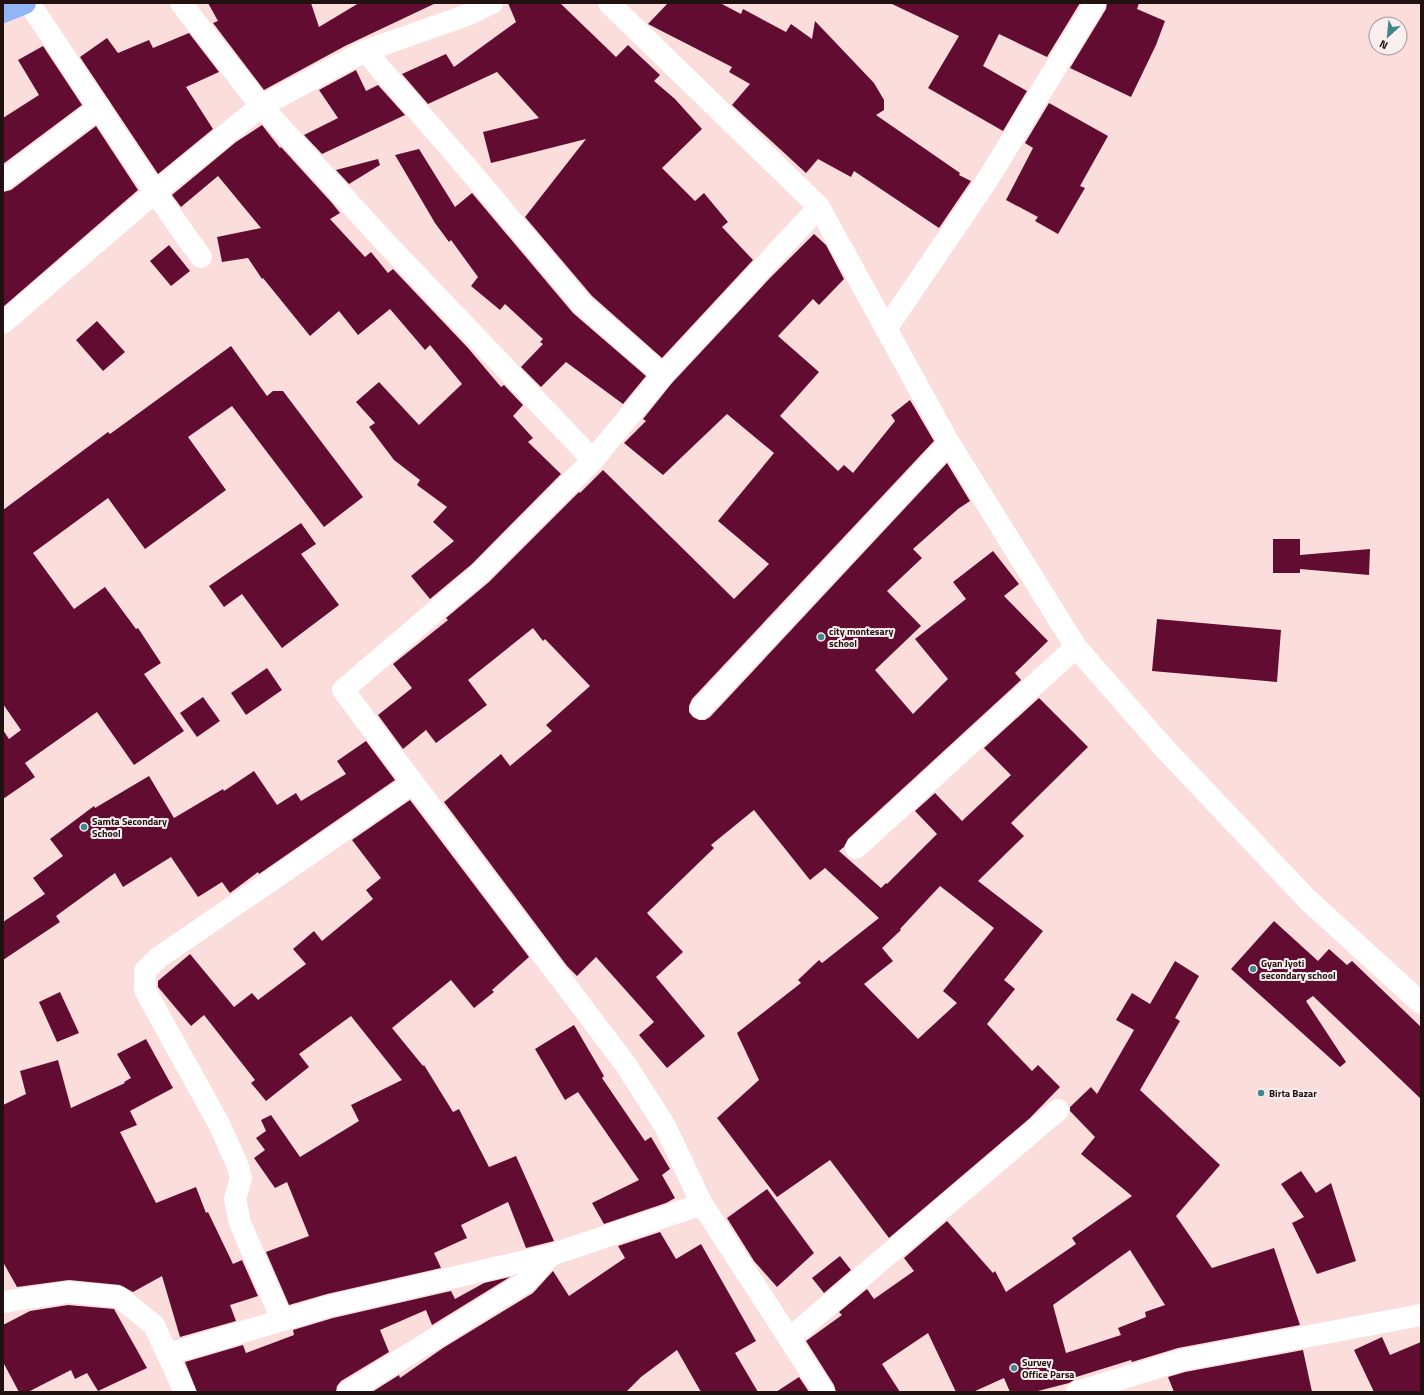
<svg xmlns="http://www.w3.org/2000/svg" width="1424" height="1395" font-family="'Titillium Web',sans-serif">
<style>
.building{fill:#630c32;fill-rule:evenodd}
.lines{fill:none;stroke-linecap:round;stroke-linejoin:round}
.minor{stroke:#fff;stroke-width:22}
.major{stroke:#92b6f5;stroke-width:22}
.poi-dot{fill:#3f878c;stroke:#faefef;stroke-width:1.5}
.labels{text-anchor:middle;stroke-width:4;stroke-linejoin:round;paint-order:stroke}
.poi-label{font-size:10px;font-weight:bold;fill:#211;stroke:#faefef;text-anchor:start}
</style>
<rect width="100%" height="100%" fill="#fbdddb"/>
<g class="building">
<path d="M208 3H311L319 27 359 3H436L345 46 264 90 213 23 218 21Z"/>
<path d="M508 3H560L616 57 628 45 660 75 654 81 675 99 702 129 662 168 695 201 704 193 728 222 722 227 753 260 662 358 592 296 525 217 586 139 491 163 483 132 539 118 497 72 428 104 402 74 446 54 454 67 516 22Z"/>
<path d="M668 3H720L741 14 743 9 786 32 791 24 812 39 815 21 874 83 884 100V110L876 115 960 173 959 175 971 181 939 228 854 171 851 177 818 159 806 173 732 105 750 84 729 72 732 67 648 24Z"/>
<path d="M890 3H1080L1047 57 999 34 983 66 1027 91 1003 131 928 88 959 36Z"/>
<path d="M1107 3H1139L1137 9 1165 21 1156 45 1131 97 1070 68 1106 9Z"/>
<path d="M189 33 219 72 186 87 213 129 158 174 80 57 107 38 118 53 149 40 153 48Z"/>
<path d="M43 46 82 105 3 164V118L39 95 18 60Z"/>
<path d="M356 70 366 91 378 85 405 115 322 154 304 135 338 118 319 90Z"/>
<path d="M1049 103 1108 136 1080 186 1085 188 1058 234 1035 221 1038 217 1006 200 1033 148 1025 143Z"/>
<path d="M262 125 280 148 281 147 332 203 340 213 330 219 365 257 371 252 388 273 393 269 468 348 501 387 504 385 523 405 513 416 533 438 528 442 561 474 472 564 430 599 411 576 454 541 433 522 447 507 417 485 420 480 394 460 369 427 375 423 356 402 379 382 419 425 462 384 430 345 425 350 390 309 358 335 339 311 310 336 263 278 262 279 248 258 222 262 217 237 261 228 218 176 181 207 172 195 236 142Z"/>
<path d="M96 126 138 190 3 307V192L11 190Z"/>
<path d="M419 149 455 207 472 193 573 313 646 376 623 404 566 362 541 387 521 367 543 344 540 342 543 339 505 304 500 310 471 286 478 277 451 240 449 242 435 223 395 155Z"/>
<path d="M378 159 380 165 349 184 336 170Z"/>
<path d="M814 234 826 245 844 279 819 305 813 299 778 336 819 372 780 416 838 471 844 465 853 473 895 421 891 415 910 400 934 441 692 699 689 706V712L693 717 699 720H705L710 717 947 463 970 501 958 509 913 549 922 558 887 591 921 626 875 670 913 714 948 679 915 639 966 599 953 582 993 551 1019 584 1004 596 1048 641 1015 673 1021 680 848 839 844 847 839 851 881 888 886 883 887 884 937 834 915 811 935 793 962 821 1011 775 984 748 1039 698 1088 747 1011 823 1024 836 978 881 1043 931 1004 980 1015 989 987 1024 1032 1071 1038 1065 1060 1087 1030 1118 889 1238 830 1160 777 1197 717 1118 759 1080 737 1033 801 983 798 980 819 960 822 963 879 918 825 868 810 880 754 810 711 845 714 848 647 913 683 952 656 977 705 1036 667 1068 639 1035 654 1022 596 957 577 976 567 966 444 802 501 754 510 766 552 731 546 725 590 686 545 639 543 641 533 628 468 680 487 705 436 743 426 730 403 749 378 715 412 688 393 664 448 620 446 618 489 582 579 492 580 493 603 470 734 599 769 564 718 521 774 453 727 414 663 475 624 443 646 421 643 419 672 383 770 278ZM940 886 994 928 943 991 957 1003 918 1039 864 984 893 961 882 948 901 930 900 929Z"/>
<path d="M169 245 190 271 171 286 150 261Z"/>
<path d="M97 321 125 352 103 371 76 340Z"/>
<path d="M231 346 267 396 273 391H283L363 497 324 527 232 406 188 437 226 490 145 549 108 498 33 553 74 609 105 587 136 629 138 628 161 663 144 674 184 731 134 765 97 712 25 763 35 777 3 799V730L9 739 21 730 3 704V510L108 432 110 434Z"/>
<path d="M301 523 316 544 301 554 339 605 282 648 242 594 224 607 209 586Z"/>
<path d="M1273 539H1300V555L1370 549 1369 575 1300 569V573H1273Z"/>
<path d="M1157 619 1281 630 1277 682 1152 671Z"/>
<path d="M267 668 282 690 246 715 231 693Z"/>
<path d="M203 697 220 721 197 737 180 713Z"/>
<path d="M366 741 395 780 259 874 258 872 230 893 222 882 198 897 171 857 123 887 115 873 56 916 60 922 3 960V922L45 894 33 878 63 856 50 839 94 806 95 808 149 776 174 818 223 789 224 791 254 771 277 805 296 793 301 801 346 774 337 761Z"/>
<path d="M410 800 529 957 492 990 494 992 474 1008 451 980 392 1028 423 1066 424 1065 453 1112 459 1109 489 1167 516 1156 554 1241 526 1248 508 1202 461 1225 467 1238 434 1253 441 1268 327 1294 289 1305 266 1252 309 1236 287 1182 275 1188 254 1158 265 1150 256 1138 266 1131 261 1120 271 1115 300 1157 359 1121 351 1105 402 1080 351 1016 299 1054 309 1067 266 1101 251 1083 255 1080 204 1015 191 1026 158 987V981L190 954 234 1007 252 993 258 1000 306 964 293 949 314 931 322 941 373 899 366 890 381 878 352 840Z"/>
<path d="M1274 921 1318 961 1329 949 1347 965 1352 961 1421 1027V1099L1313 996 1306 1001 1346 1062 1340 1067 1231 969Z"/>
<path d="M1175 961 1199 976 1175 1018 1180 1021 1140 1090 1220 1165 1176 1216 1212 1268 1274 1248 1300 1325 1178 1348 1132 1362 1131 1360 1073 1378 1074 1380 1069 1383 1034 1392H1010L1004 1378 973 1392H956L928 1333 882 1364 900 1392H836L834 1385 806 1341 842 1315 839 1312 867 1289 874 1299 914 1271 904 1258 947 1221 993 1273 995 1271 1006 1292 1076 1244 1072 1238 1132 1196 1081 1154 1095 1137 1070 1111V1107L1091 1087 1097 1094 1134 1030 1116 1020 1132 993 1150 1004ZM1130 1250 1165 1305 1145 1312 1146 1317 1118 1328 1121 1335 1066 1353 1053 1305Z"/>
<path d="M60 992 79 1033 57 1042 39 1002Z"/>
<path d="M574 1025 604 1076 602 1078 645 1141 651 1137 670 1169 662 1175 675 1198 666 1203 604 1224 592 1203 639 1180 578 1092 565 1100 535 1049Z"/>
<path d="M146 1039 173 1088 130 1111 137 1125 120 1132 156 1203 196 1187 206 1213 208 1212 233 1264 242 1260 258 1296 230 1305 236 1321 180 1337 162 1276 133 1292 120 1285 69 1280 17 1287 3 1262V1105L26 1094 20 1071 58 1060 71 1108 125 1083 124 1082 131 1078 117 1054Z"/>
<path d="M1301 1171 1316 1193 1331 1183 1356 1261 1317 1274 1292 1223 1304 1217 1281 1184Z"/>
<path d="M767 1189 814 1253 777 1287 754 1261 727 1218Z"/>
<path d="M660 1232 676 1259 701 1244 756 1341 735 1353 758 1392H701L677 1350 641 1377 626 1392H372L399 1375 400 1378 443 1348 533 1293 553 1271 569 1296 625 1258 618 1246Z"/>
<path d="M840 1256 851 1270 824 1293 812 1278Z"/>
<path d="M510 1277 432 1325 426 1310 380 1330 389 1352 341 1381 337 1386 336 1392H197L185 1362 243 1345 246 1353 294 1335 293 1330 333 1318 451 1291 455 1299 484 1283Z"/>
<path d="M68 1305 114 1309 147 1368 98 1391 87 1373 75 1379 71 1370 28 1392H19L3 1362V1325L30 1311Z"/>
<path d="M1382 1337 1390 1355 1421 1342V1392H1374L1354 1350Z"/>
<path d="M1303 1350 1312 1392H1174L1168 1377 1185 1372Z"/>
<path d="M799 1377 809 1392H776Z"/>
</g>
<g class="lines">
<g class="minor">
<path d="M29 3C86 87 140 174 201 257"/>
<path d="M181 3 261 106 383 240 593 460"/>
<path d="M609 3 819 207 949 443 1076 647 1165 749 1308 900 1421 1003"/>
<path d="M365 51 458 157 583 305 663 375"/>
<path d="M3 180 100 107"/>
<path d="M819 207 663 375 593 460 480 573 343 690 626 1065 665 1126 702 1204 824 1392"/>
<path d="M3 323 154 193 261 106 365 51 470 14 492 3"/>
<path d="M886 329 988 179 1095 3"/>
<path d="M701 708 949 443"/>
<path d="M856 848 1076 647"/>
<path d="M3 1302 68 1292 119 1297 154 1325 185 1392"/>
<path d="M282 1320 240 1223 235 1199 241 1178 237 1164 220 1126 145 990V971L158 958 413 783"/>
<path d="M790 1338 1058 1110"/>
<path d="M168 1354 330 1306 551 1255 702 1204"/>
<path d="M348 1392 526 1282 551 1255"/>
<path d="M1077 1392 1182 1360 1421 1315"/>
</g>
<path class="major" d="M3 12 25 3"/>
</g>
<g class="poi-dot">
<circle cx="821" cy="637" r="4"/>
<circle cx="84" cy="827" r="4"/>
<circle cx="1253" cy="969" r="4"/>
<circle cx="1261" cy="1093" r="4"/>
<circle cx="1014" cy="1368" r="4"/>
</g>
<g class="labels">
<g class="poi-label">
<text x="829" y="635">city montesary<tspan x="829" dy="12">school</tspan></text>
<text x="92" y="825">Samta Secondary<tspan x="92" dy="12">School</tspan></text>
<text x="1261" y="967">Gyan Jyoti<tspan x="1261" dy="12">secondary school</tspan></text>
<text x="1269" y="1097">Birta Bazar</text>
<text x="1022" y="1366">Survey<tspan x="1022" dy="12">Office Parsa</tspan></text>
</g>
</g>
<rect width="1424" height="1395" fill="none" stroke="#221111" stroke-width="8"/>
<g transform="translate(1388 36) rotate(207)"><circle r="19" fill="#faefef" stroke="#a49696"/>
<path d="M0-3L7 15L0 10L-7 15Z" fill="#3f878c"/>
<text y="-6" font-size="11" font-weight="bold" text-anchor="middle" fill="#221111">N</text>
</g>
</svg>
